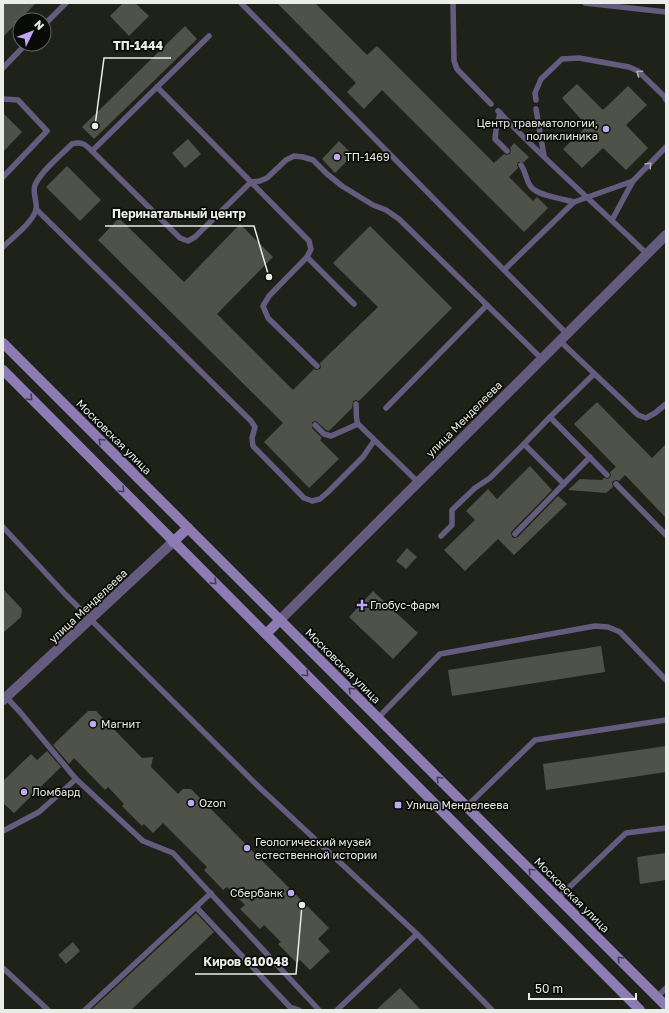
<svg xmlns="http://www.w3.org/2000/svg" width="669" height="1013" font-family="'Golos Text',sans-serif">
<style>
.building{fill:#4f5248}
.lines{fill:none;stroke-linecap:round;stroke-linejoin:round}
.service{stroke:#655b7e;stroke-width:5.5}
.tertiary{stroke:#655b7e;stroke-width:10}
.secondary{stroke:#8d7bb4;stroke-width:10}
.oneway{stroke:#afabb8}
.oneway2{stroke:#443d55}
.poi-dot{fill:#bfa8f4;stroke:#090b07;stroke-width:1.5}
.labels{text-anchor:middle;stroke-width:3.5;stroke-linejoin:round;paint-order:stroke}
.poi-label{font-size:11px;fill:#ebede7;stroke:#090b07;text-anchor:start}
.street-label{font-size:11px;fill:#ebede7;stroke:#090b07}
.leader{fill:none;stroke:#ebede7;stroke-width:1.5}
.callout-dot{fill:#ebede7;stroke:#090b07;stroke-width:1.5}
.callout-label{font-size:12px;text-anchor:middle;font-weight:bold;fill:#ebede7;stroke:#090b07;stroke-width:3.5;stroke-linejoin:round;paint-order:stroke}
</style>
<rect width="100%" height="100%" fill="#1f2218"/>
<g class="building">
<path d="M3 3H36L3 37Z"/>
<path d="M123 3H135L149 16 129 36 110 16Z"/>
<path d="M277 3H315L367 55 377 46 494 163 504 154 506 155 510 154 511 150 510 148 514 143 529 157 524 162H518L517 165 518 168 509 177 533 201 537 197 548 208 524 232 382 90 364 109 347 92 356 83Z"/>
<path d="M185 26 197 39 94 139 82 127Z"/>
<path d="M577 84 603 110 628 86 647 105 626 125 648 148 626 170 603 148 582 168 563 149 587 126 562 98Z"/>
<path d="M3 113 22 132 3 152Z"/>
<path d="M188 139 201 154 185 168 172 153Z"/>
<path d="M339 141 353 155 335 173 322 159Z"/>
<path d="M67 166 101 200 80 221 46 187Z"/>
<path d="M119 218 184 282 240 224 273 257 217 314 293 390 314 369 316 370 320 369 321 367 320 363 378 307 333 263 370 226 452 308 359 401 356 400 353 401 352 408 329 431 326 430 316 421 312 422V428L322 438 320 440 339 459 309 488 264 442 283 423 98 240Z"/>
<path d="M597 402 652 458 666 444V518L625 475 619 481 617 480 613 481 612 483 613 487 606 493 568 490 580 479 602 480 604 478 608 479 611 476 610 472 616 467 574 424Z"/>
<path d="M530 466 552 490 512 531 511 533 512 537 514 538 518 537 558 496 567 504 514 555 498 539 465 571 444 550 475 520 466 511 488 489 497 499Z"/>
<path d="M407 548 417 557 406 569 396 561Z"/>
<path d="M3 589 22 609 21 617 3 633Z"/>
<path d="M373 591 418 633 393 659 349 617Z"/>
<path d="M601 646 605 672 452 696 448 670Z"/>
<path d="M88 711H96L142 758 153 757 151 767 178 794 183 789H191L329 928 318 939 330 951 310 970 300 960 297 963 278 944 281 942 264 925 260 929 240 909 245 905 227 887 223 890 204 870 207 867 163 823 153 833 144 824 142 826 122 806 124 804 108 787 105 790 74 758 69 764 53 745Z"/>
<path d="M666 746V772L546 790 543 764Z"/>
<path d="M47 751 61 767 14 813 3 803V781L31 754 37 760Z"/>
<path d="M666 853V880L640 884 637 857Z"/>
<path d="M196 913 214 932 131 1010H91Z"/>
<path d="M73 942 80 951 66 964 58 955Z"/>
<path d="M400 988 421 1010H376Z"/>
</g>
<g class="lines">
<g class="service">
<path d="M241 3 567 334"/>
<path d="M453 3 454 61 457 69 491 104"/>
<path d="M585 3 666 12"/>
<path d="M44 25 66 3"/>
<path d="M3 68 26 44"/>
<path d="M157 87 251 182 260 181 267 178 286 160 294 156 303 157 313 160 326 173 342 186 373 205 386 210 399 219 542 359"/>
<path d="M3 99 18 100 47 131 3 177"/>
<path d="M536 100 535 93 541 79 562 59 579 58 629 67 638 71 664 96 666 100"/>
<path d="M536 109 544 156"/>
<path d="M498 111C545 161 598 206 647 254"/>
<path d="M500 113 496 130 495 139 507 151"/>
<path d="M92 151 209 36"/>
<path d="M521 165C526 172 526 182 532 188 540 196 563 199 574 202"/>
<path d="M36 209 251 421 255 427 252 438 253 446 304 498 312 501 320 499 328 492 363 457 374 441"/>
<path d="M612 220 633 181 666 147"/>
<path d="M3 247C13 237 32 223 36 210 38 203 32 194 35 185 41 171 61 155 72 144 82 141 86 145 92 151L180 238 188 241 195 237 251 182 309 241 311 249 307 257 354 304"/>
<path d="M307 257 269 296 263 306 268 318 317 366"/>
<path d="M504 270 574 202 633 181"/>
<path d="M560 341 638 415 646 418 655 413 666 404"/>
<path d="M594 374 550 417 607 475"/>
<path d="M356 404C357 411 355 417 358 424L418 482"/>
<path d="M386 408 487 305"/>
<path d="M550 417 524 444 564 484"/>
<path d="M315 425 324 434 331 436 358 424"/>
<path d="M616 484 666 535"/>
<path d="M3 527 65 594 260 788 417 934 492 1010"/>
<path d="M515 534 590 457"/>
<path d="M441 536 452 525V510L475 488 490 478 524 444"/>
<path d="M6 697 20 712 76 779 143 841 173 853 319 1010"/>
<path d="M378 718 440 654 595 626 608 627 620 632 666 680"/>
<path d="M467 806 535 740 666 720"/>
<path d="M3 831 39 812 76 779"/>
<path d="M558 898 626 833 666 828"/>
<path d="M196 907 211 893"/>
<path d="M3 968 48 1010"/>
<path d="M657 997 666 988"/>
<path d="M85 1010 196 907 290 1007 299 1010"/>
<path d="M337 1010 417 934"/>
</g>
<g class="tertiary">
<path d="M280 620 666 235"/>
<path d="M3 700 173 542"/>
</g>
<g class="secondary">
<path d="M3 343 666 1006"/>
<path d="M3 370 640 1010"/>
<path d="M173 542 188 528"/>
<path d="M266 634 280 620"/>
</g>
</g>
<defs><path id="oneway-chevron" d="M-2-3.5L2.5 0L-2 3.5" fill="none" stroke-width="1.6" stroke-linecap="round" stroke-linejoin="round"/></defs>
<g class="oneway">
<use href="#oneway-chevron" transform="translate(639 73) rotate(-145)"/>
<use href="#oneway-chevron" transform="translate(649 165) rotate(-46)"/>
</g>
<g class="oneway2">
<use href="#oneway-chevron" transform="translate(30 398) rotate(45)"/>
<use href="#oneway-chevron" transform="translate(101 441) rotate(-135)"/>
<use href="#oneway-chevron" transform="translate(122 490) rotate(45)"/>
<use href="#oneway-chevron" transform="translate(214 582) rotate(45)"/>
<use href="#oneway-chevron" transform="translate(306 674) rotate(45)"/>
<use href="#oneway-chevron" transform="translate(351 690) rotate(-135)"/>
<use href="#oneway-chevron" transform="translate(439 779) rotate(-135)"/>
<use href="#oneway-chevron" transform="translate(531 871) rotate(-135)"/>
<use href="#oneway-chevron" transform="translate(620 959) rotate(-135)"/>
</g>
<g class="poi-dot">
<circle cx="606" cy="129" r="4"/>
<circle cx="337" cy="157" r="4"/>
<path d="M360 599h4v4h4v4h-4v4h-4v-4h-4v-4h4z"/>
<circle cx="93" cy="724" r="4"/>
<circle cx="24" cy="792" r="4"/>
<circle cx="191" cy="803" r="4"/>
<rect x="394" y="801" width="8" height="8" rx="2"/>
<circle cx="247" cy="848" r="4"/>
<circle cx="291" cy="893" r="4"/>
</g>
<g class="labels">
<g class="poi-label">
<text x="598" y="127" text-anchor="end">Центр травматологии,<tspan x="598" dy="13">поликлиника</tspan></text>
<text x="345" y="161">ТП-1469</text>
<text x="370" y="609">Глобус-фарм</text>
<text x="101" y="728">Магнит</text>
<text x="32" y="796">Ломбард</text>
<text x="199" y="807">Ozon</text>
<text x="406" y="809">Улица Менделеева</text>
<text x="255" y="846">Геологический музей<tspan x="255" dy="13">естественной истории</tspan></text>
<text x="283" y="897" text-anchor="end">Сбербанк</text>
</g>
<g class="street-label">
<text transform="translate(464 419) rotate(-45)" y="4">улица Менделеева</text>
<text transform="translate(114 437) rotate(45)" y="4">Московская улица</text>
<text transform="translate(88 606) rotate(-43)" y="4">улица Менделеева</text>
<text transform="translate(343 666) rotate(45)" y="4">Московская улица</text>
<text transform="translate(572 895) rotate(45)" y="4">Московская улица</text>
</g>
</g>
<path class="leader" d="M95 126L104 58H171M269 277L254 226H105M302 905L296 974H195"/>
<g class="callout-dot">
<circle cx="95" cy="126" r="4"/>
<circle cx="269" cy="277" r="4"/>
<circle cx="302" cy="905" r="4"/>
</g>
<g class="callout-label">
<text x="138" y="50">ТП-1444</text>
<text x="179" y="218">Перинатальный центр</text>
<text x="246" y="966">Киров 610048</text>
</g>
<rect width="669" height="1013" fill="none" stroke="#ebede7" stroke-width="8"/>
<g transform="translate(32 32) rotate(47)"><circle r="19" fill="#090b07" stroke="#636561"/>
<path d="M0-3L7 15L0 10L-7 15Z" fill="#bfa8f4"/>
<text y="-6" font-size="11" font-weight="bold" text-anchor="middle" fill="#ebede7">N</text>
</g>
<path d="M529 993v6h107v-6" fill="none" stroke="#ebede7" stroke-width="2"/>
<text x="535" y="993" font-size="12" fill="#ebede7" stroke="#090b07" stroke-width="3" paint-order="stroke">50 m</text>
</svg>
